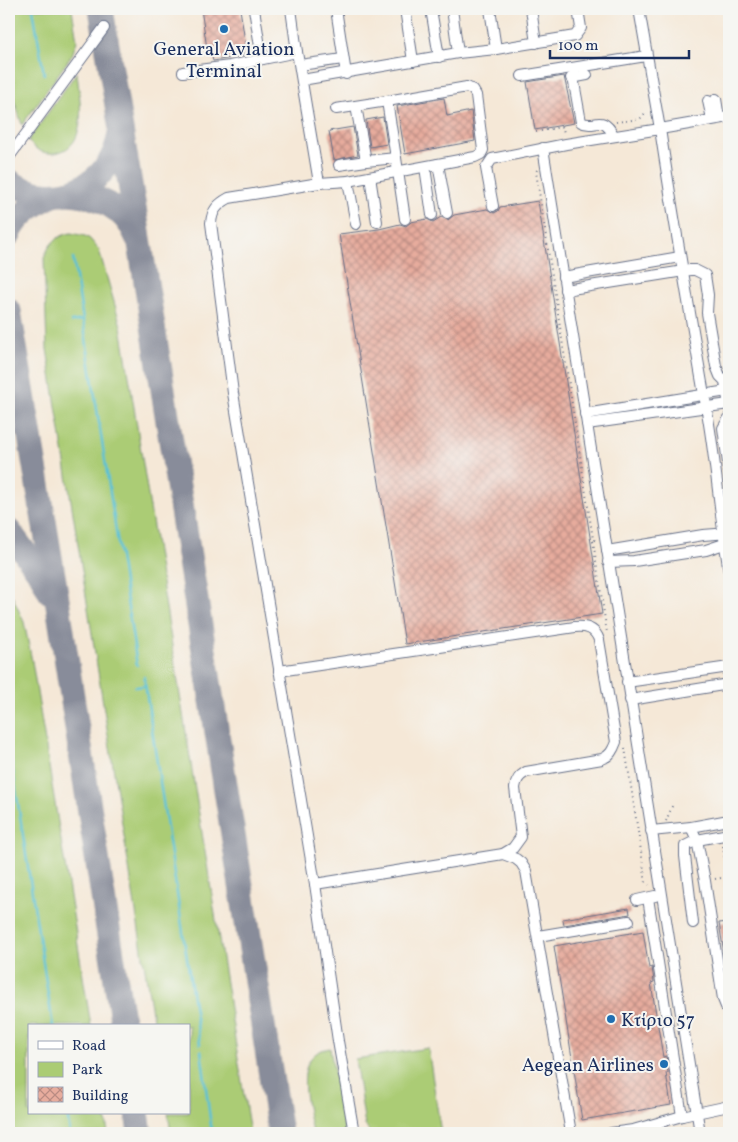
<svg xmlns="http://www.w3.org/2000/svg" width="738" height="1142" font-family="Vollkorn,serif">
<style>
.green{fill:#abcc74;stroke:#637e69}
.lines{fill:none;stroke-linecap:round;stroke-linejoin:round}
.stream{stroke:#59c1d6;stroke-width:2.5}
.taxiway{stroke:#888c9a;stroke-width:25}
.building{fill:url(#building-cross-hatch)}
.minor-casing{stroke:#677088;stroke-width:12}
.path{stroke:#677088;stroke-width:2;stroke-dasharray:1 4;stroke-linecap:butt}
.minor{stroke:#fff;stroke-width:10}
.poi-dot{fill:#1f6fb2;stroke:#f6f6f2;stroke-width:2}
.labels{text-anchor:middle;stroke-width:4;stroke-linejoin:round;paint-order:stroke}
.poi-label{font-size:19px;fill:#1b2f5e;stroke:#f6f6f2}
</style>
<defs>
<pattern id="building-cross-hatch" width="8" height="8" patternUnits="userSpaceOnUse" patternTransform="scale(1.25)"><rect width="8" height="8" fill="#e7ac9d"/><path d="M0 0l8 8M0 8l8-8" fill="none" stroke="#ba8c83"/></pattern>
</defs>
<rect width="100%" height="100%" fill="#f6f6f2"/>
<filter id="ink" filterUnits="userSpaceOnUse"><feTurbulence type="fractalNoise" baseFrequency=".02" numOctaves="2"/><feDisplacementMap in="SourceGraphic" scale="10" xChannelSelector="R" yChannelSelector="G"/><feConvolveMatrix kernelMatrix="1 2 1 2 8 2 1 2 1" color-interpolation-filters="sRGB"/></filter>
<filter id="wash" filterUnits="userSpaceOnUse"><feTurbulence type="fractalNoise" baseFrequency=".0096" numOctaves="4" result="noise"/><feDisplacementMap in="SourceGraphic" scale="20" xChannelSelector="R" yChannelSelector="G"/><feGaussianBlur stdDeviation="1.12" result="paint"/><feColorMatrix in="noise" values="0 0 0 0 0 0 0 0 0 0 0 0 0 0 0 0 0 1.4 0 .05"/><feComposite in="paint" operator="in"/></filter>
<g filter="url(#wash)">
<rect width="100%" height="100%" fill="#f5e8d7"/>
<g class="green">
<path d="M9 9H72L77 41 72 55 22 125 9 82Z"/>
<path d="M77 72C79 98 91 147 55 153 42 154 36 150 28 141Z"/>
<path d="M71 233 85 236 90 239 99 250 121 326 250 1133H171L168 1113H189V1026H154L47 349 44 258C49 244 56 236 71 233Z"/>
<path d="M9 589 24 622 32 661 91 1026H29V1113H105L108 1133H9Z"/>
<path d="M330 1048 345 1133H312C308 1106 290 1054 330 1048Z"/>
<path d="M428 1048 441 1133H370L365 1125 355 1059Z"/>
</g>
<g class="lines">
<g class="stream">
<path d="M33 9 44 74"/>
<path d="M83 320 137 665"/>
<path d="M71 322 83 320 73 258"/>
<path d="M144 677 200 1044"/>
<path d="M135 687 145 686"/>
<path d="M9 746 53 1026"/>
<path d="M201 1051 212 1133"/>
<path d="M67 1113 70 1133"/>
</g>
<g class="taxiway">
<path d="M101 9 140 244 280 1133"/>
<path d="M9 181C54 212 112 187 120 133"/>
<path d="M66 193C96 194 125 207 137 237"/>
<path d="M9 234C18 215 34 204 53 195"/>
<path d="M9 311 58 605 123 1026"/>
<path d="M9 531 42 576 50 592"/>
<path d="M137 1113 140 1133"/>
</g>
</g>
<g id="blocks">
<g class="building">
<path d="M201 9H240L246 48 242 49 243 56 213 61 211 54 208 55Z"/>
<path d="M564 76 574 123 535 130 527 82Z"/>
<path d="M444 98 447 116 471 111 475 141 405 154 397 106Z"/>
<path d="M383 117 387 144 370 147 366 120Z"/>
<path d="M353 127 358 155 334 160 329 131Z"/>
<path d="M538 201 602 614 405 644 339 234 379 229 400 224 406 226 411 222 427 219 433 222 441 217 448 220 454 215 487 209 494 213 498 211 500 207Z"/>
<path d="M629 908 630 914 564 925 563 919Z"/>
<path d="M729 922V959H725L719 923Z"/>
<path d="M643 931 649 968 652 967 654 982 651 983 663 1057 666 1056 668 1073H666L671 1105 582 1120 554 946Z"/>
</g>
</g>
</g>
<g filter="url(#ink)">
<use href="#blocks" fill-opacity="0" stroke="#677088" stroke-width="1"/>
<g class="lines">
<defs>
<g id="minor">
<path d="M254 9 262 59"/>
<path d="M336 9 346 74"/>
<path d="M405 9 413 61"/>
<path d="M431 9 439 57"/>
<path d="M452 9 458 53"/>
<path d="M490 9 496 49"/>
<path d="M531 9 536 43"/>
<path d="M297 52 319 183"/>
<path d="M300 65 343 59"/>
<path d="M183 72 230 66 297 52 291 9"/>
<path d="M522 76 646 56"/>
<path d="M573 77 581 122C595 130 601 112 614 136"/>
<path d="M571 78 587 75"/>
<path d="M302 80 458 53 496 49 575 36 581 28 578 9"/>
<path d="M716 99 719 118"/>
<path d="M708 101 712 119"/>
<path d="M356 106 366 161 396 158 405 219"/>
<path d="M336 109 387 101"/>
<path d="M729 117 660 129C674 222 690 314 706 406 716 461 720 517 729 572"/>
<path d="M543 148 700 1133"/>
<path d="M9 157 104 28"/>
<path d="M438 164 447 213"/>
<path d="M339 165 366 161"/>
<path d="M425 167 432 215"/>
<path d="M370 177 377 222"/>
<path d="M348 181 356 224"/>
<path d="M493 206 486 168 492 159 566 144 660 129 639 9"/>
<path d="M563 277 680 257"/>
<path d="M565 290 690 270H695L705 275 708 295 707 313 716 366 720 376 725 381 729 406"/>
<path d="M585 414 727 391"/>
<path d="M729 418 723 428 729 470"/>
<path d="M587 424 729 404"/>
<path d="M607 551 703 535 729 533"/>
<path d="M608 562 634 561 706 550 724 544"/>
<path d="M279 671 575 627C586 626 595 628 599 640L616 742C613 750 610 756 602 759L526 772C519 776 516 780 515 788L521 837 513 848 503 854"/>
<path d="M627 682 729 667"/>
<path d="M630 700 729 684"/>
<path d="M691 827 697 840 705 881 723 999 729 1014"/>
<path d="M651 831 691 827 729 820"/>
<path d="M315 884 503 854 516 859 521 863 526 871 571 1133"/>
<path d="M648 898 682 1116"/>
<path d="M637 900 655 896"/>
<path d="M693 923 685 856V846L697 840 729 834"/>
<path d="M538 936 629 921"/>
<path d="M354 1133 338 1041 315 884 233 393 211 223C212 210 218 204 229 198L319 183 348 181 475 157 481 154 483 150 476 95 473 90 467 87 387 101 396 158"/>
<path d="M611 1133 633 1130 682 1116 729 1106"/>
</g>
</defs>
<use href="#minor" class="minor-casing"/>
<g class="path">
<path d="M616 122 640 119 647 111"/>
<path d="M536 132 561 127 563 128 564 134"/>
<path d="M537 170 536 172 593 539 596 541"/>
<path d="M593 541 607 633"/>
<path d="M625 748 646 883 649 885"/>
<path d="M666 821 673 804"/>
<path d="M723 846 729 890"/>
<path d="M715 879 727 877"/>
<path d="M684 1126 685 1133"/>
<path d="M666 1133 677 1132 684 1133"/>
</g>
<use href="#minor" class="minor"/>
</g>
</g>
<g class="poi-dot">
<circle cx="224" cy="29" r="5"/>
<circle cx="611" cy="1019" r="5"/>
<circle cx="664" cy="1064" r="5"/>
</g>
<g class="labels">
<g class="poi-label">
<text x="224" y="55">General Aviation<tspan x="224" dy="22">Terminal</tspan></text>
<text x="621" y="1026" text-anchor="start">Κτίριο 57</text>
<text x="654" y="1071" text-anchor="end">Aegean Airlines</text>
</g>
</g>
<rect width="738" height="1142" fill="none" stroke="#f6f6f2" stroke-width="30"/>
<rect x="28" y="1024" width="162" height="90" fill="#f6f6f2" stroke="#9ea6b7"/>
<rect x="38" y="1041" width="25" height="8" fill="#ffffff" stroke="#9ea6b7"/>
<text x="72" y="1050" font-size="15" fill="#1b2f5e">Road</text>
<rect x="38" y="1062" width="25" height="15" fill="#abcc74" stroke="#9ea6b7"/>
<text x="72" y="1074" font-size="15" fill="#1b2f5e">Park</text>
<rect x="38" y="1087" width="25" height="15" fill="url(#building-cross-hatch)" stroke="#9ea6b7"/>
<text x="72" y="1100" font-size="15" fill="#1b2f5e">Building</text>
<path d="M550 50v8h139v-8" fill="none" stroke="#1b2f5e" stroke-width="2.5"/>
<text x="558" y="50" font-size="15" fill="#1b2f5e" stroke="#f6f6f2" stroke-width="4" paint-order="stroke">100 m</text>
</svg>
